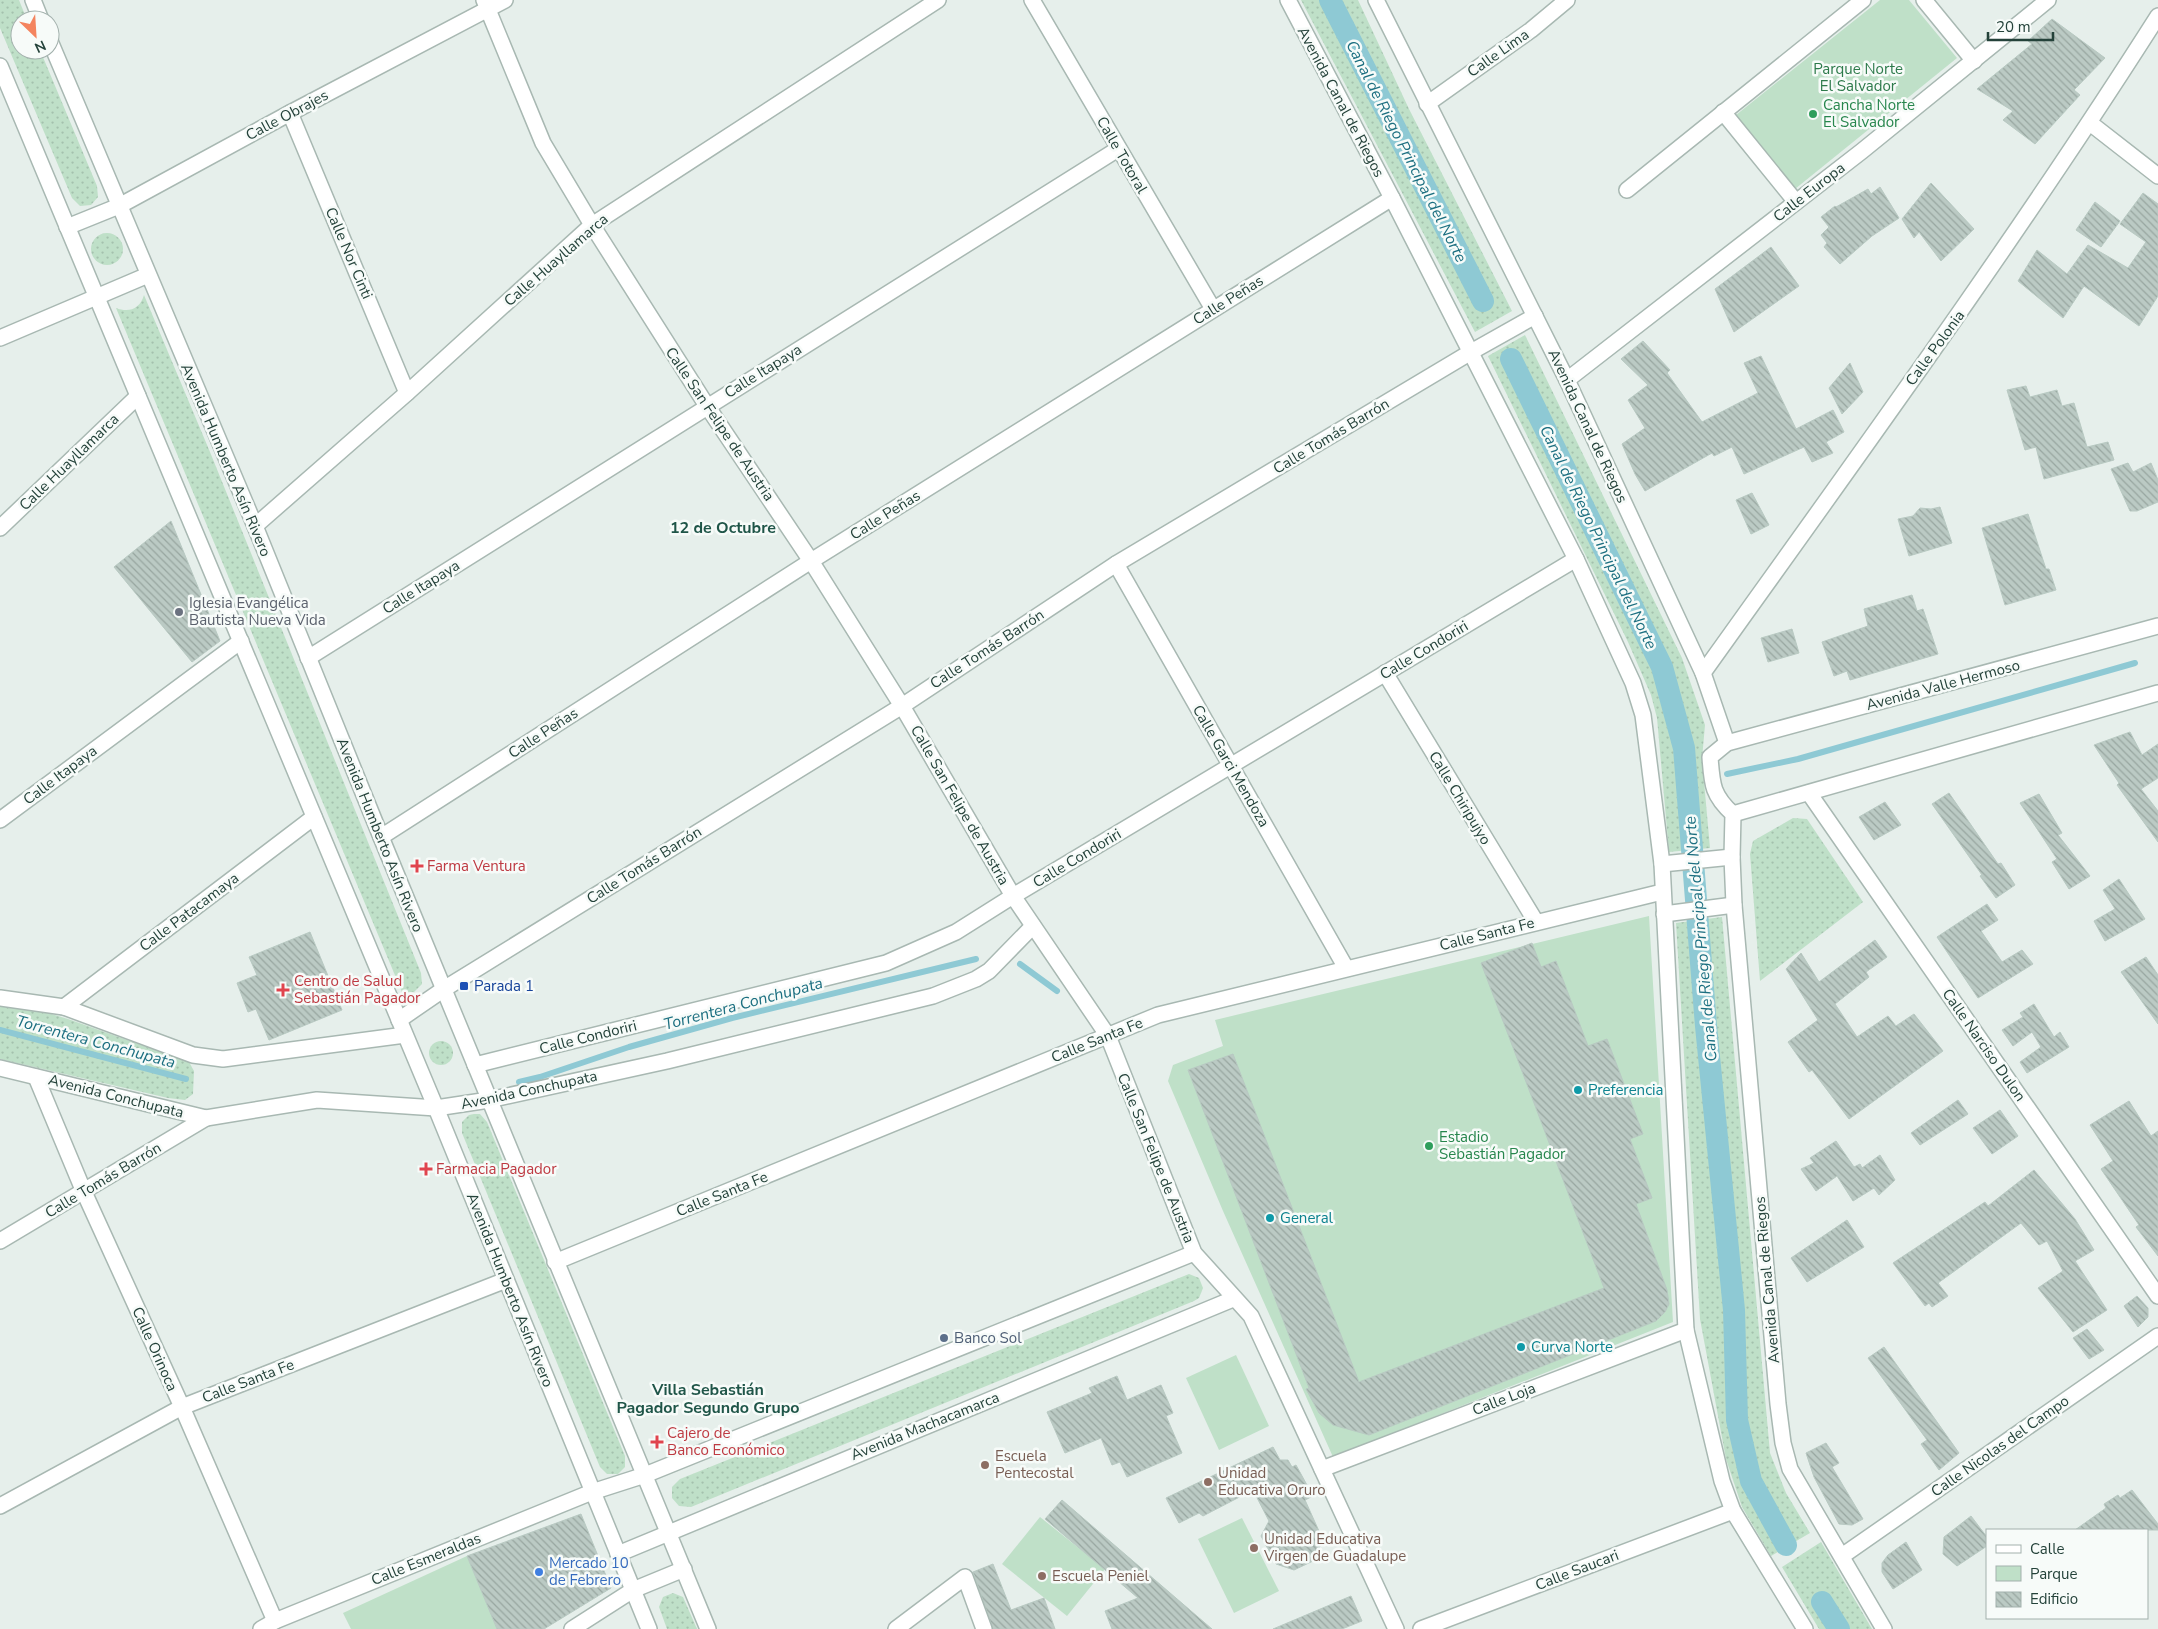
<svg xmlns="http://www.w3.org/2000/svg" width="2158" height="1629" font-family="'Nunito Sans',sans-serif">
<style>
.grass{fill:url(#grass-dots)}
.park{fill:#bfe0c8}
.lines{fill:none;stroke-linecap:round;stroke-linejoin:round}
.stream{stroke:#8ec9d4;stroke-width:6}
.canal{stroke:#8ec9d4;stroke-width:22}
.building{fill:url(#building-back-hatch);stroke:#b8c9c2}
.minor-casing{stroke:#a8b8b2;stroke-width:18}
.minor{stroke:#fff;stroke-width:15}
.leisure-dot{fill:#2e9e5b;stroke:#f7fbf9;stroke-width:2}
.worship-dot{fill:#6b7280;stroke:#f7fbf9;stroke-width:2}
.health-dot{fill:#e0444e;stroke:#f7fbf9;stroke-width:2}
.transit-dot{fill:#1a4fb4;stroke:#f7fbf9;stroke-width:2}
.culture-dot{fill:#0f9aa8;stroke:#f7fbf9;stroke-width:2}
.service-dot{fill:#5c6f8a;stroke:#f7fbf9;stroke-width:2}
.education-dot{fill:#8d6e63;stroke:#f7fbf9;stroke-width:2}
.shop-dot{fill:#3f7fe0;stroke:#f7fbf9;stroke-width:2}
.labels{text-anchor:middle;stroke-width:5;stroke-linejoin:round;paint-order:stroke}
.street-label{font-size:15px;fill:#24423a;stroke:#f7fbf9}
.park-label{font-size:15px;fill:#2d7a4b;stroke:#f7fbf9}
.leisure-label{font-size:15px;fill:#27864d;stroke:#f7fbf9;text-anchor:start}
.worship-label{font-size:15px;fill:#5b616d;stroke:#f7fbf9;text-anchor:start}
.health-label{font-size:15px;fill:#be3a42;stroke:#f7fbf9;text-anchor:start}
.transit-label{font-size:15px;fill:#164399;stroke:#f7fbf9;text-anchor:start}
.culture-label{font-size:15px;fill:#0d838f;stroke:#f7fbf9;text-anchor:start}
.service-label{font-size:15px;fill:#4e5e75;stroke:#f7fbf9;text-anchor:start}
.education-label{font-size:15px;fill:#785e54;stroke:#f7fbf9;text-anchor:start}
.shop-label{font-size:15px;fill:#366cbe;stroke:#f7fbf9;text-anchor:start}
.water-label{font-size:16px;font-style:italic;fill:#1c6f80;stroke:#f7fbf9}
.neighbourhood-label{font-size:16px;font-weight:bold;fill:#1f5548;stroke:#f7fbf9}
</style>
<defs>
<pattern id="grass-dots" width="8" height="8" patternUnits="userSpaceOnUse" patternTransform="scale(1.25)"><rect width="8" height="8" fill="#bfe0c8"/><path d="M2 2h.1M6 6h.1" fill="none" stroke="#a4c1ad" stroke-width="1.8" stroke-linecap="round"/></pattern>
<pattern id="building-back-hatch" width="6" height="6" patternUnits="userSpaceOnUse" patternTransform="scale(1.25)"><rect width="6" height="6" fill="#bbcac4"/><path d="M-1 5l2 2M0 0l6 6M5-1l2 2" fill="none" stroke="#98a6a0"/></pattern>
</defs>
<rect width="100%" height="100%" fill="#e6efeb"/>
<g class="grass">
<path d="M0 0H19L27 20H20V50H40L97 186 98 197 91 205 80 206 72 198 0 28Z"/>
<path d="M1301 0H1358L1409 109 1512 311 1475 332Z"/>
<circle cx="107" cy="249" r="16"/>
<path d="M144 295 210 452 421 973 422 984 414 992H402L116 308C129 313 140 309 144 295Z"/>
<path d="M1525 335 1682 658 1705 725 1702 759 1710 848 1669 852 1657 718 1651 695 1628 642 1488 356Z"/>
<path d="M1793 818 1807 819 1863 902 1760 981 1750 854 1753 841Z"/>
<path d="M1722 917 1770 1453 1786 1493 1810 1533 1771 1556 1742 1507 1726 1459 1700 1319 1676 923Z"/>
<path d="M0 1006 45 1012 68 1019 189 1062 194 1071 193 1094 185 1100 168 1098 0 1059Z"/>
<circle cx="441" cy="1053" r="12"/>
<path d="M474 1114H480L487 1122 625 1456V1467L618 1474H607L600 1467 462 1133V1122L469 1115Z"/>
<path d="M1189 1274 1199 1278 1203 1288 1199 1298 1194 1301 691 1507 679 1506 672 1498V1487L680 1479Z"/>
<path d="M1821 1542 1872 1629H1819L1782 1567Z"/>
<path d="M673 1593 683 1597 697 1629H667L659 1607 663 1597Z"/>
</g>
<g class="park">
<path d="M1880 0H1909L1957 58 1795 189 1736 115Z"/>
<path d="M1649 916 1673 1322 1333 1457 1223 1211 1168 1081 1173 1065 1223 1046 1215 1020Z"/>
<path d="M1236 1355 1269 1426 1219 1450 1186 1378Z"/>
<path d="M1040 1517 1105 1569 1067 1616 1002 1564Z"/>
<path d="M1242 1518 1279 1591 1234 1613 1198 1539Z"/>
<path d="M467 1556 497 1629H351L343 1613Z"/>
</g>
<g class="lines">
<g class="stream">
<path d="M1727 774 1798 759 2135 663"/>
<path d="M1020 964 1057 991"/>
<path d="M0 1030 186 1079"/>
<path d="M519 1082 540 1077 629 1047 732 1018 976 959"/>
</g>
<g class="canal">
<path d="M1330 0 1483 301"/>
<path d="M1511 359 1662 667 1684 748 1706 1026 1734 1310 1737 1420 1751 1481 1786 1545"/>
<path d="M1822 1602 1839 1629"/>
</g>
</g>
<g class="building">
<path d="M2052 19 2105 58 2074 90 2080 95 2035 144 2003 120 2013 111 1977 89 2032 44 2028 41Z"/>
<path d="M1931 183 1974 229 1941 261 1919 232 1914 238 1902 219Z"/>
<path d="M1880 187 1899 218 1872 236 1840 264 1824 247 1827 243 1821 235 1829 227 1821 217 1835 206 1836 207 1868 189 1871 194Z"/>
<path d="M2143 193 2158 204V296L2139 326 2084 286 2063 318 2018 281 2037 250 2067 274 2088 245 2128 268 2146 242 2120 224Z"/>
<path d="M2095 202 2120 221 2101 247 2076 230Z"/>
<path d="M1771 247 1799 286 1734 332 1715 289Z"/>
<path d="M1643 341 1670 370 1667 373 1702 422 1758 393 1744 363 1761 356 1796 429 1833 410 1844 432 1826 442 1833 453 1812 462 1804 447 1744 474 1732 447 1714 456 1712 453 1645 491 1635 474 1622 444 1645 428 1628 400 1648 385 1621 359Z"/>
<path d="M1850 363 1863 392 1842 414 1829 388Z"/>
<path d="M2026 386 2030 397 2057 390 2062 406 2074 403 2087 447 2108 442 2114 460 2044 479 2036 447 2025 450 2007 390Z"/>
<path d="M2128 463 2133 472 2151 463 2158 480V502L2137 511H2130L2111 469Z"/>
<path d="M1752 493 1769 525 1751 534 1736 500Z"/>
<path d="M1940 507 1952 543 1909 556 1898 519 1913 516 1920 508 1931 509Z"/>
<path d="M2028 514 2046 569H2049L2056 590 2005 605 1982 528Z"/>
<path d="M171 521 220 641 192 662 114 567Z"/>
<path d="M1912 595 1917 611 1923 609 1938 654 1850 680 1847 671 1834 676 1822 642 1868 626 1864 609Z"/>
<path d="M1792 629 1799 653 1768 662 1761 638Z"/>
<path d="M2130 732 2142 755 2158 744V778L2141 789 2158 811V842L2117 785 2119 783 2094 745Z"/>
<path d="M1949 793 1998 864 2001 863 2015 885 1996 898 1980 876 1982 875 1932 804Z"/>
<path d="M2039 794 2062 833 2058 835 2090 876 2069 889 2052 862 2057 859 2020 803Z"/>
<path d="M1885 802 1901 825 1874 840 1859 817Z"/>
<path d="M2119 879 2145 919 2105 941 2094 921 2115 909 2103 890Z"/>
<path d="M1987 904 1998 920 1981 931 2002 962 2022 950 2033 964 1978 998 1937 937Z"/>
<path d="M310 932 342 1010 269 1040 256 1009 248 1012 237 983 257 975 249 957Z"/>
<path d="M1875 940 1887 957 1866 972 1869 977 1835 1004 1857 1037 1888 1016 1896 1026 1914 1014 1943 1051 1849 1119 1812 1070 1809 1072 1788 1042 1818 1020 1786 969 1801 953 1819 982Z"/>
<path d="M1532 943 1541 967 1556 961 1588 1046 1607 1039 1643 1134 1630 1139 1652 1198 1636 1204 1667 1290 1669 1304 1665 1312 1656 1321 1369 1435 1333 1425 1319 1413 1306 1389 1309 1388 1188 1070 1233 1054 1359 1382 1604 1288 1481 963Z"/>
<path d="M2146 957 2158 975V1024L2121 972Z"/>
<path d="M2034 1004 2054 1037 2060 1032 2069 1047 2027 1073 2020 1062 2041 1047 2032 1032 2013 1046 2002 1030 2023 1017 2020 1013Z"/>
<path d="M1958 1100 1968 1114 1920 1145 1911 1133Z"/>
<path d="M2129 1101 2151 1136 2158 1131V1256L2136 1227 2139 1225 2101 1169 2113 1161 2090 1125Z"/>
<path d="M2000 1110 2018 1136 1992 1154 1973 1128Z"/>
<path d="M1836 1141 1854 1167 1860 1164 1862 1168 1880 1155 1895 1180 1879 1195 1874 1188 1853 1201 1837 1176 1816 1191 1801 1169 1814 1163 1810 1158Z"/>
<path d="M2034 1170 2075 1219 2094 1250 2075 1261 2107 1310 2073 1332 2038 1288 2063 1271 2047 1241 2039 1245 2021 1223 1938 1283 1948 1296 1932 1307 1929 1303 1925 1306 1893 1263 1985 1202 1988 1206Z"/>
<path d="M1847 1220 1864 1247 1807 1282 1791 1258Z"/>
<path d="M2137 1296 2148 1308V1317L2138 1327 2124 1306Z"/>
<path d="M2087 1329 2104 1350 2089 1359 2073 1338Z"/>
<path d="M1884 1347 1959 1453 1939 1470 1921 1444 1927 1440 1868 1358Z"/>
<path d="M1117 1376 1127 1400 1161 1385 1173 1413 1166 1416 1182 1453 1127 1477 1120 1462 1112 1465 1101 1438 1065 1453 1047 1412 1092 1393 1089 1388Z"/>
<path d="M1826 1443 1839 1463 1832 1467 1863 1519 1852 1525 1839 1524 1814 1477 1806 1453Z"/>
<path d="M1273 1447 1280 1460H1288L1292 1467 1296 1465 1313 1496 1305 1500 1323 1540 1313 1561 1294 1570 1276 1564 1261 1536 1269 1521 1253 1490 1203 1516 1199 1513 1179 1523 1166 1498Z"/>
<path d="M2132 1490 2158 1524V1530H2075L2106 1508 2104 1504 2118 1495 2120 1498Z"/>
<path d="M1062 1500 1212 1629H1112L1105 1611 1138 1598 1045 1519Z"/>
<path d="M581 1514 611 1588 544 1629H497L467 1556Z"/>
<path d="M1971 1516 1987 1537V1546L1957 1566 1943 1554 1944 1537Z"/>
<path d="M1906 1542 1922 1570 1893 1589 1882 1572V1563L1888 1555Z"/>
<path d="M993 1564 1011 1610 1044 1598 1055 1629H993L973 1572Z"/>
<path d="M1351 1596 1362 1621 1342 1629H1273Z"/>
</g>
<g class="lines">
<defs>
<g id="minor">
<path d="M33 0 41 20"/>
<path d="M484 0 543 143 592 225 707 406 811 561 902 706 1013 896 1108 1036 1194 1253 1251 1316 1396 1629"/>
<path d="M1032 0 1213 309"/>
<path d="M1288 0 1392 198 1576 559 1633 683 1643 715 1662 864 1686 1330 1722 1481 1733 1511 1805 1629"/>
<path d="M1376 0 1567 380 1703 673 1727 743"/>
<path d="M1924 0 1974 61"/>
<path d="M50 41 255 526 381 837 708 1629"/>
<path d="M0 66 436 1108 649 1629"/>
<path d="M1427 104 1531 30 1567 0"/>
<path d="M1723 112 1796 202"/>
<path d="M290 113 407 393"/>
<path d="M2090 123 2158 176"/>
<path d="M1627 190 1863 0"/>
<path d="M67 227 119 206 290 113 505 0"/>
<path d="M0 338 148 275"/>
<path d="M1567 380 1862 151 2048 0"/>
<path d="M255 526 407 393 592 225 938 0"/>
<path d="M0 528 138 396"/>
<path d="M1116 564 1346 968"/>
<path d="M308 658 1118 149"/>
<path d="M1385 673 1536 922"/>
<path d="M1703 673C1858 456 2015 241 2158 16"/>
<path d="M1809 793 2158 1296"/>
<path d="M1733 814 2158 693"/>
<path d="M0 820 241 641"/>
<path d="M381 837 811 561 1392 198"/>
<path d="M1662 864 1732 857"/>
<path d="M1664 914 1734 905"/>
<path d="M0 998 64 1007 193 1055 223 1059 405 1035"/>
<path d="M64 1007 314 817"/>
<path d="M399 1020 444 989 902 706 1116 564 1471 352 1535 316"/>
<path d="M475 1065 886 963 956 932 1013 896 1576 559"/>
<path d="M0 1068 206 1118 317 1100 436 1108 489 1100 667 1061 933 996 976 979 989 971 1033 926"/>
<path d="M36 1077 84 1192 182 1407 275 1621"/>
<path d="M0 1241 206 1118"/>
<path d="M555 1262 1158 1015 1662 892"/>
<path d="M1322 1469 1686 1330"/>
<path d="M0 1506 182 1407 506 1280"/>
<path d="M618 1554 1233 1299"/>
<path d="M1842 1556 2158 1336"/>
<path d="M261 1629 275 1621 592 1492 645 1475 1194 1253"/>
<path d="M572 1629 633 1590 684 1569"/>
<path d="M896 1629 965 1577 984 1629"/>
<path d="M1421 1629 1733 1511"/>
<path d="M1884 1629 1790 1469 1783 1443 1778 1404 1734 905 1732 857 1733 814C1712 795 1712 784 1710 757L1727 743 2158 626"/>
</g>
</defs>
<use href="#minor" class="minor-casing"/>
<use href="#minor" class="minor"/>
</g>
<g class="leisure-dot">
<circle cx="1813" cy="114" r="5"/>
<circle cx="1429" cy="1146" r="5"/>
</g>
<circle class="worship-dot" cx="179" cy="612" r="5"/>
<g class="health-dot">
<path d="M414.5 858.5h5v5h5v5h-5v5h-5v-5h-5v-5h5z"/>
<path d="M280.5 982.5h5v5h5v5h-5v5h-5v-5h-5v-5h5z"/>
<path d="M423.5 1161.5h5v5h5v5h-5v5h-5v-5h-5v-5h5z"/>
<path d="M654.5 1434.5h5v5h5v5h-5v5h-5v-5h-5v-5h5z"/>
</g>
<rect class="transit-dot" x="459" y="981" width="10" height="10" rx="2.5"/>
<g class="culture-dot">
<circle cx="1578" cy="1090" r="5"/>
<circle cx="1270" cy="1218" r="5"/>
<circle cx="1521" cy="1347" r="5"/>
</g>
<circle class="service-dot" cx="944" cy="1338" r="5"/>
<g class="education-dot">
<circle cx="985" cy="1465" r="5"/>
<circle cx="1208" cy="1482" r="5"/>
<circle cx="1254" cy="1548" r="5"/>
<circle cx="1042" cy="1576" r="5"/>
</g>
<circle class="shop-dot" cx="539" cy="1572" r="5"/>
<g class="labels">
<g class="street-label">
<text transform="translate(1498 53) rotate(-35)" y="5">Calle Lima</text>
<text transform="translate(1341 102) rotate(62)" y="5">Avenida Canal de Riegos</text>
<text transform="translate(287 115) rotate(-28)" y="5">Calle Obrajes</text>
<text transform="translate(1122 155) rotate(60)" y="5">Calle Totoral</text>
<text transform="translate(1809 192) rotate(-38)" y="5">Calle Europa</text>
<text transform="translate(349 253) rotate(67)" y="5">Calle Nor Cinti</text>
<text transform="translate(556 260) rotate(-41)" y="5">Calle Huayllamarca</text>
<text transform="translate(1228 300) rotate(-32)" y="5">Calle Peñas</text>
<text transform="translate(1935 348) rotate(-54)" y="5">Calle Polonia</text>
<text transform="translate(763 371) rotate(-32)" y="5">Calle Itapaya</text>
<text transform="translate(720 424) rotate(56)" y="5">Calle San Felipe de Austria</text>
<text transform="translate(1588 426) rotate(65)" y="5">Avenida Canal de Riegos</text>
<text transform="translate(1331 436) rotate(-31)" y="5">Calle Tomás Barrón</text>
<text transform="translate(226 460) rotate(67)" y="5">Avenida Humberto Asín Rivero</text>
<text transform="translate(69 462) rotate(-44)" y="5">Calle Huayllamarca</text>
<text transform="translate(885 515) rotate(-32)" y="5">Calle Peñas</text>
<text transform="translate(421 587) rotate(-32)" y="5">Calle Itapaya</text>
<text transform="translate(987 649) rotate(-33)" y="5">Calle Tomás Barrón</text>
<text transform="translate(1424 650) rotate(-31)" y="5">Calle Condoriri</text>
<text transform="translate(1943 685) rotate(-15)" y="5">Avenida Valle Hermoso</text>
<text transform="translate(543 733) rotate(-33)" y="5">Calle Peñas</text>
<text transform="translate(1231 766) rotate(60)" y="5">Calle Garci Mendoza</text>
<text transform="translate(60 775) rotate(-37)" y="5">Calle Itapaya</text>
<text transform="translate(1460 798) rotate(59)" y="5">Calle Chiripujyo</text>
<text transform="translate(960 805) rotate(60)" y="5">Calle San Felipe de Austria</text>
<text transform="translate(380 835) rotate(68)" y="5">Avenida Humberto Asín Rivero</text>
<text transform="translate(1077 858) rotate(-31)" y="5">Calle Condoriri</text>
<text transform="translate(644 865) rotate(-32)" y="5">Calle Tomás Barrón</text>
<text transform="translate(189 912) rotate(-37)" y="5">Calle Patacamaya</text>
<text transform="translate(1487 934) rotate(-14)" y="5">Calle Santa Fe</text>
<text transform="translate(588 1037) rotate(-14)" y="5">Calle Condoriri</text>
<text transform="translate(1097 1040) rotate(-22)" y="5">Calle Santa Fe</text>
<text transform="translate(1984 1045) rotate(55)" y="5">Calle Narciso Dulon</text>
<text transform="translate(529 1090) rotate(-12)" y="5">Avenida Conchupata</text>
<text transform="translate(116 1096) rotate(14)" y="5">Avenida Conchupata</text>
<text transform="translate(1156 1158) rotate(68)" y="5">Calle San Felipe de Austria</text>
<text transform="translate(103 1180) rotate(-31)" y="5">Calle Tomás Barrón</text>
<text transform="translate(722 1194) rotate(-22)" y="5">Calle Santa Fe</text>
<text transform="translate(1767 1280) rotate(-95)" y="5">Avenida Canal de Riegos</text>
<text transform="translate(510 1290) rotate(68)" y="5">Avenida Humberto Asín Rivero</text>
<text transform="translate(155 1349) rotate(66)" y="5">Calle Orinoca</text>
<text transform="translate(248 1381) rotate(-21)" y="5">Calle Santa Fe</text>
<text transform="translate(1504 1399) rotate(-21)" y="5">Calle Loja</text>
<text transform="translate(925 1426) rotate(-22)" y="5">Avenida Machacamarca</text>
<text transform="translate(2000 1446) rotate(-35)" y="5">Calle Nicolas del Campo</text>
<text transform="translate(426 1559) rotate(-22)" y="5">Calle Esmeraldas</text>
<text transform="translate(1577 1570) rotate(-21)" y="5">Calle Saucari</text>
</g>
<g class="park-label">
<text x="1858" y="74">Parque Norte<tspan x="1858" dy="17">El Salvador</tspan></text>
</g>
<g class="leisure-label">
<text x="1823" y="110">Cancha Norte<tspan x="1823" dy="17">El Salvador</tspan></text>
<text x="1439" y="1142">Estadio<tspan x="1439" dy="17">Sebastián Pagador</tspan></text>
</g>
<g class="worship-label">
<text x="189" y="608">Iglesia Evangélica<tspan x="189" dy="17">Bautista Nueva Vida</tspan></text>
</g>
<g class="health-label">
<text x="427" y="871">Farma Ventura</text>
<text x="294" y="986">Centro de Salud<tspan x="294" dy="17">Sebastián Pagador</tspan></text>
<text x="436" y="1174">Farmacia Pagador</text>
<text x="667" y="1438">Cajero de<tspan x="667" dy="17">Banco Económico</tspan></text>
</g>
<g class="transit-label">
<text x="474" y="991">Parada 1</text>
</g>
<g class="culture-label">
<text x="1588" y="1095">Preferencia</text>
<text x="1280" y="1223">General</text>
<text x="1531" y="1352">Curva Norte</text>
</g>
<g class="service-label">
<text x="954" y="1343">Banco Sol</text>
</g>
<g class="education-label">
<text x="995" y="1461">Escuela<tspan x="995" dy="17">Pentecostal</tspan></text>
<text x="1218" y="1478">Unidad<tspan x="1218" dy="17">Educativa Oruro</tspan></text>
<text x="1264" y="1544">Unidad Educativa<tspan x="1264" dy="17">Virgen de Guadalupe</tspan></text>
<text x="1052" y="1581">Escuela Peniel</text>
</g>
<g class="shop-label">
<text x="549" y="1568">Mercado 10<tspan x="549" dy="17">de Febrero</tspan></text>
</g>
<g class="water-label">
<text transform="translate(1407 151) rotate(63)" y="6">Canal de Riego Principal del Norte</text>
<text transform="translate(1599 537) rotate(64)" y="6">Canal de Riego Principal del Norte</text>
<text transform="translate(1700 939) rotate(-95)" y="6">Canal de Riego Principal del Norte</text>
<text transform="translate(743 1003) rotate(-15)" y="6">Torrentera Conchupata</text>
<text transform="translate(96 1041) rotate(15)" y="6">Torrentera Conchupata</text>
</g>
<g class="neighbourhood-label">
<text x="723" y="533">12 de Octubre</text>
<text x="708" y="1395">Villa Sebastián<tspan x="708" dy="18">Pagador Segundo Grupo</tspan></text>
</g>
</g>
<rect x="1986" y="1529" width="162" height="90" fill="#f7fbf9" stroke="#a3b1ad"/>
<rect x="1996" y="1545" width="25" height="8" fill="#ffffff" stroke="#a3b1ad"/>
<text x="2030" y="1554" font-size="15" fill="#24423a">Calle</text>
<rect x="1996" y="1566" width="25" height="15" fill="#bfe0c8" stroke="#a3b1ad"/>
<text x="2030" y="1579" font-size="15" fill="#24423a">Parque</text>
<rect x="1996" y="1592" width="25" height="15" fill="url(#building-back-hatch)" stroke="#a3b1ad"/>
<text x="2030" y="1604" font-size="15" fill="#24423a">Edificio</text>
<g transform="translate(35 35) rotate(155)"><circle r="24" fill="#f7fbf9" stroke="#a3b1ad"/>
<path d="M0-4L9 19L0 12L-9 19Z" fill="#f4845f"/>
<text y="-8" font-size="14" font-weight="bold" text-anchor="middle" fill="#24423a">N</text>
</g>
<path d="M1988 32v8h65v-8" fill="none" stroke="#24423a" stroke-width="2.5"/>
<text x="1996" y="32" font-size="15" fill="#24423a" stroke="#f7fbf9" stroke-width="4" paint-order="stroke">20 m</text>
</svg>
